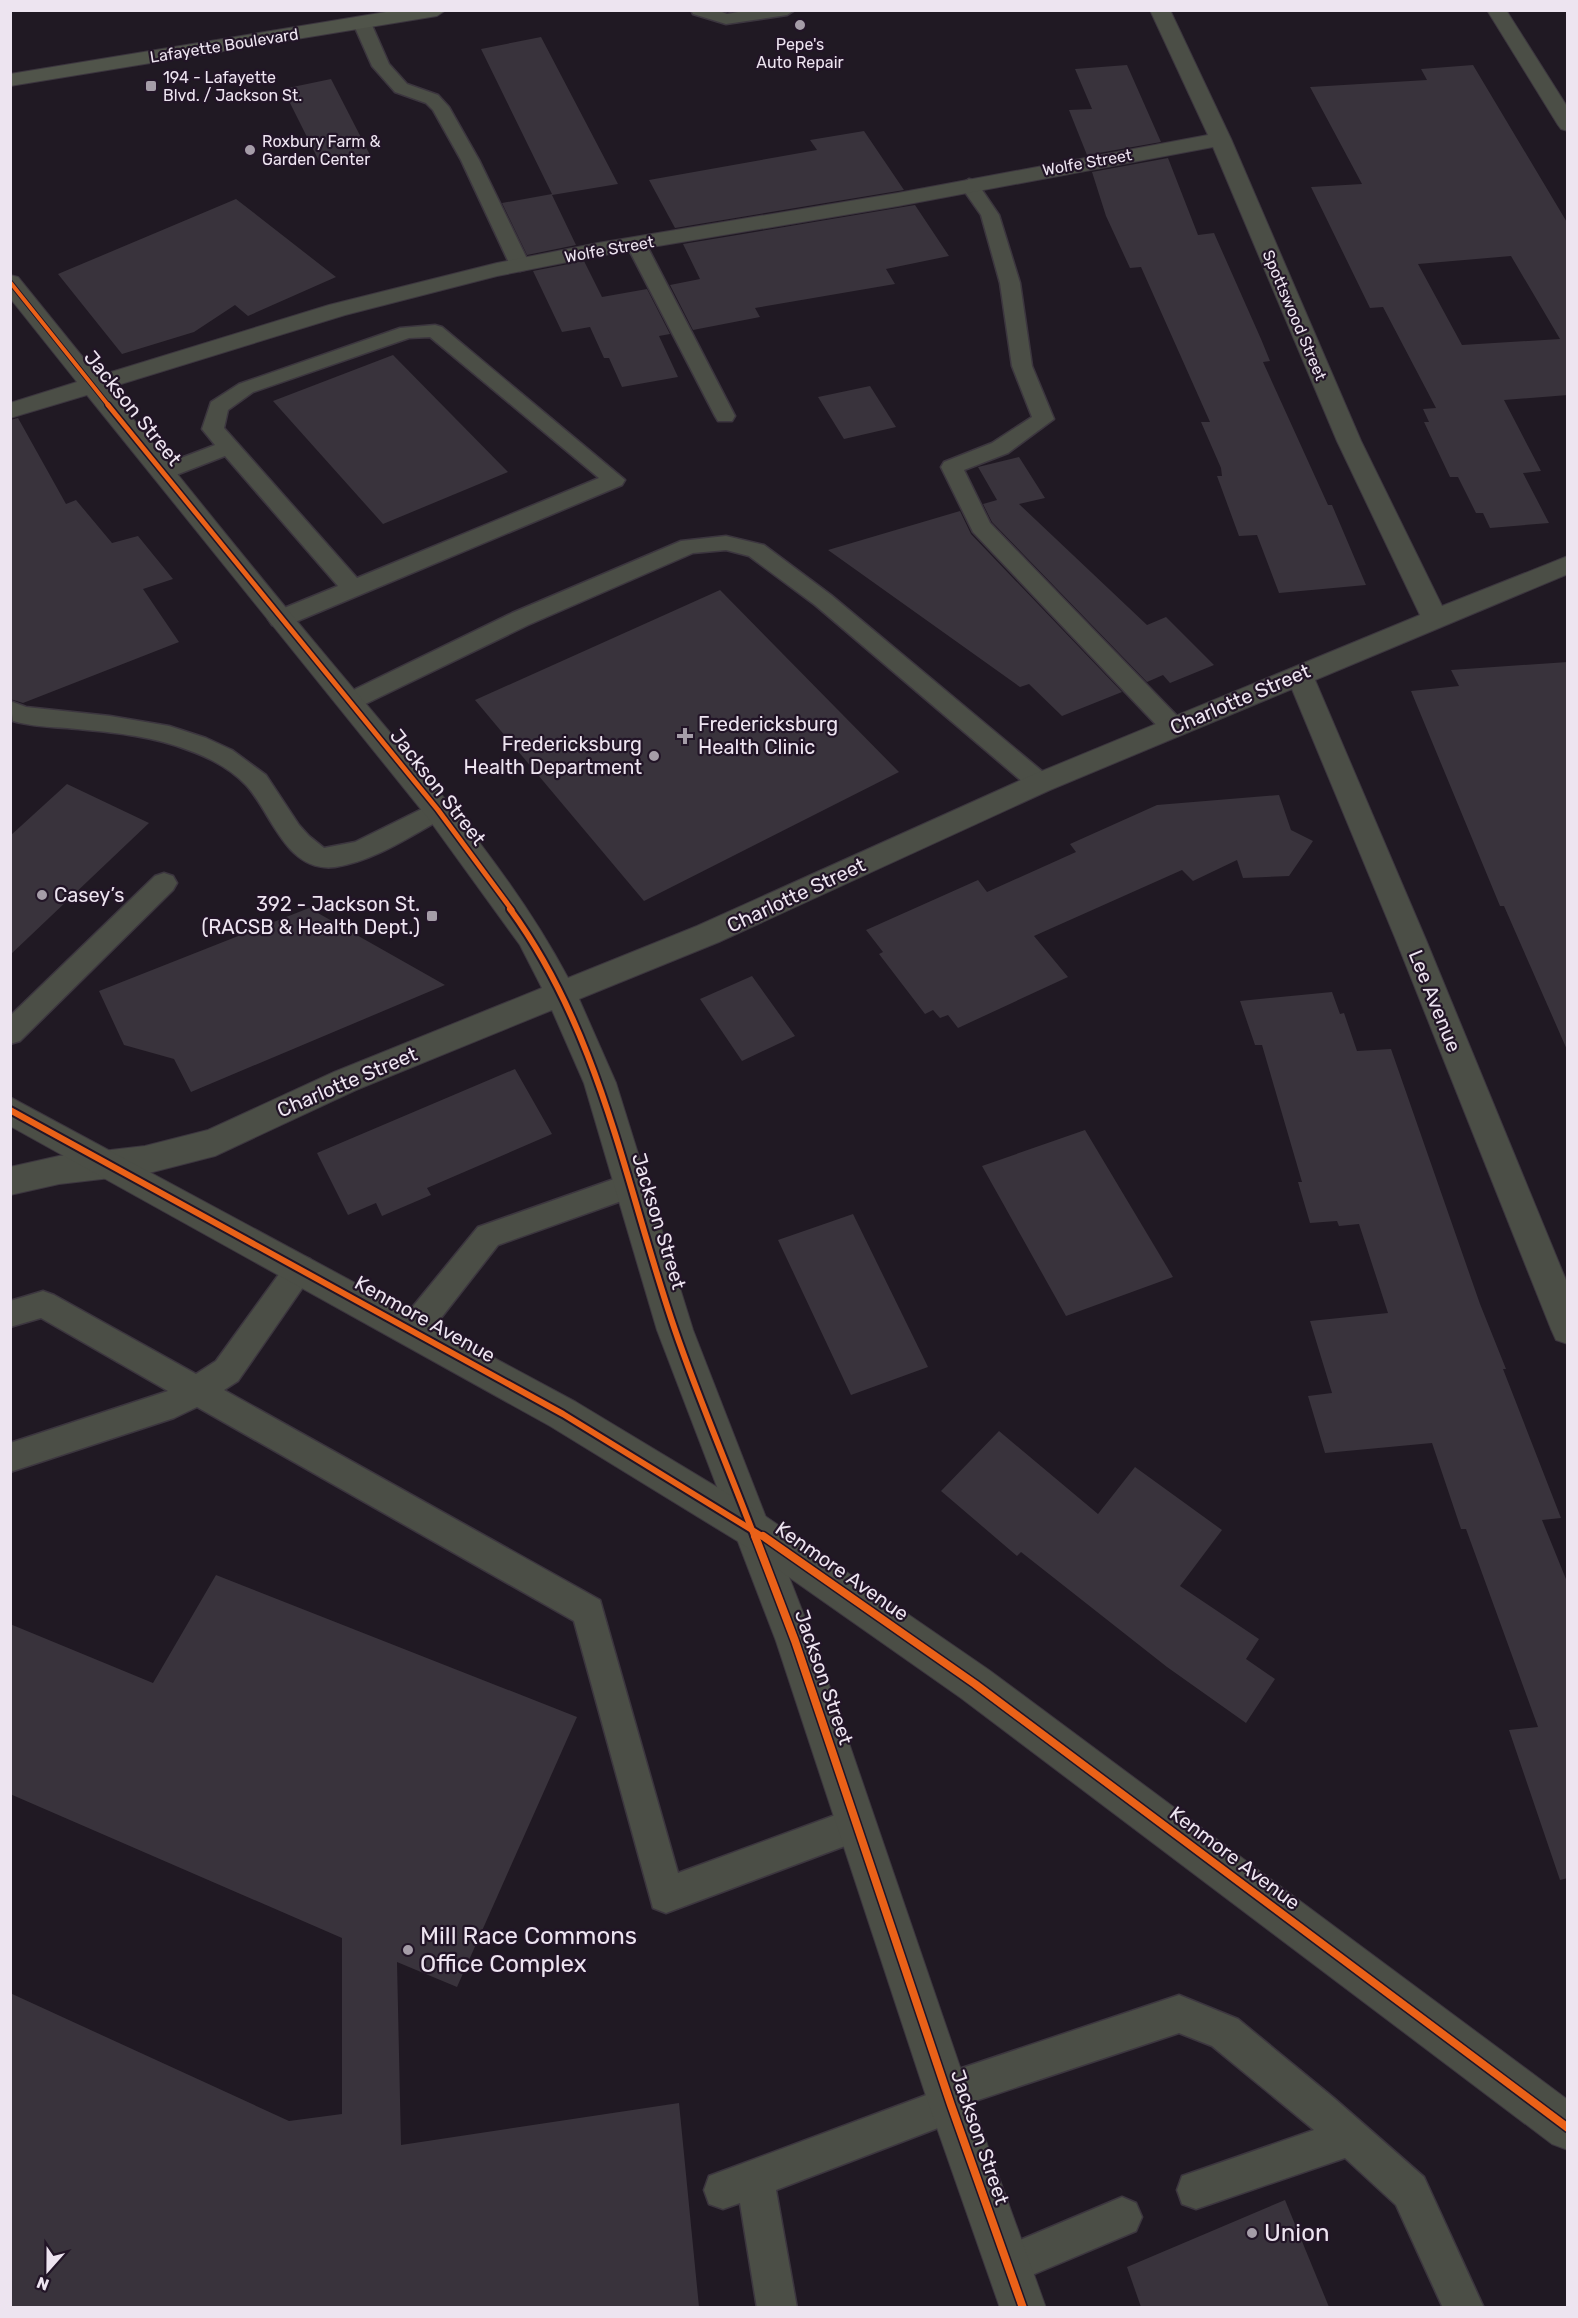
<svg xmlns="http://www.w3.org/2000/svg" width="1578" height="2318" font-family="Rubik,sans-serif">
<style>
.building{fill:#39333c;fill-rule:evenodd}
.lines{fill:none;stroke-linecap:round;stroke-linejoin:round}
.service-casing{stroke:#3c363f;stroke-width:3}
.minor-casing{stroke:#3c363f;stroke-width:2}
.tertiary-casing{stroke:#3c363f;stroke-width:2}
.secondary-casing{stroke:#3c363f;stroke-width:2}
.service{fill:#4b4e46;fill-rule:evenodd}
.minor{fill:#4b4e46;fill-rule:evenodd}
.tertiary{fill:#4b4e46;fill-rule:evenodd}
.secondary{fill:#50544a;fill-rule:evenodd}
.cycleway-far3-casing{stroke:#221527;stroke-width:6}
.cycleway-far2-casing{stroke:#221527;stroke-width:8}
.cycleway-far1-casing{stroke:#221527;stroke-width:10}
.cycleway-casing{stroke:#221527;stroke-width:11}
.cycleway-far3{stroke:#ea6118;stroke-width:4}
.cycleway-far2{stroke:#ea6118;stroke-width:5}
.cycleway-far1{stroke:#ea6118;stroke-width:6}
.cycleway{stroke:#ea6118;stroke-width:8}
.poi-dot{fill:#a59da8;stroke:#221527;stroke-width:2}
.labels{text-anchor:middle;stroke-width:4.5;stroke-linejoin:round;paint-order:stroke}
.far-poi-label{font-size:16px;fill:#ede4f0;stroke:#221527;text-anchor:start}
.far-street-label{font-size:16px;fill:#ede4f0;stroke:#221527}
.street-label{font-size:20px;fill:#ede4f0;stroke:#221527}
.poi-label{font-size:20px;fill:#ede4f0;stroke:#221527;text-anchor:start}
.near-poi-label{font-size:24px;fill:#ede4f0;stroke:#221527;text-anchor:start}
</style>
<rect width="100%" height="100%" fill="#201923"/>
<g class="building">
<path d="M541 37 618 184 552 195 576 245 527 255 502 203 552 194 481 49Z"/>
<path d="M1127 65 1161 142 1087 155 1069 110 1092 109 1075 69Z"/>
<path d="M1473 65 1568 224V395L1504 400 1541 471 1523 473 1549 523 1490 528 1483 513H1476L1458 477H1450L1424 422H1429L1423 409 1436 408 1383 307 1370 308 1311 187 1362 184 1310 87 1427 80 1421 69ZM1511 256 1560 339 1462 345 1418 264Z"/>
<path d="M331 79 370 155 321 165 283 89Z"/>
<path d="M864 131 904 190 675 228 649 180 817 150 810 140Z"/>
<path d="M1168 158 1198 235 1214 233 1261 339 1270 361 1263 362 1328 505H1332L1366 585 1279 593 1257 535 1239 536 1217 476H1222L1221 468 1201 422H1210L1141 267 1130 268 1106 216 1092 172Z"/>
<path d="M236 199 336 277 248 316 235 305 194 332 122 354 58 274Z"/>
<path d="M915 205 949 256 886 269 895 284 755 308 760 317 693 330 670 285 700 279 683 244Z"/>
<path d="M584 261 602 297 647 289 670 334 659 336 678 377 622 387 609 358H604L590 327 562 332 533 271Z"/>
<path d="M393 355 508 472 383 524 273 401Z"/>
<path d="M870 386 896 427 844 439 818 397Z"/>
<path d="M18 418 66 504 76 500 112 543 138 536 173 579 143 589 179 642 23 703 10 699V420Z"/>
<path d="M1019 457 1045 498 1019 504 1147 625 1166 617 1214 665 1170 683 1163 675 1147 682 992 522 983 504 997 500 978 467Z"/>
<path d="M960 511 971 534 1122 692 1062 716 1029 684 1020 687 828 550Z"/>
<path d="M720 590 899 772 644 901 475 700Z"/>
<path d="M1568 662V1052L1504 906H1500L1411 691 1459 686 1451 670Z"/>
<path d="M67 784 149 823 10 955V836Z"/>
<path d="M1279 795 1291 830 1313 841 1289 876 1243 878 1237 860 1193 881 1182 870 1034 936 1068 977 958 1028 948 1015 940 1018 933 1010 925 1014 879 954 883 952 866 930 978 880 987 892 1076 852 1070 844 1157 805Z"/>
<path d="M309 908 445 985 191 1092 174 1059 124 1045 99 991Z"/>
<path d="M752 976 795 1036 742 1061 700 999Z"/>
<path d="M1332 992 1340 1014 1344 1013 1357 1051 1391 1049 1480 1304 1506 1369H1503L1561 1518 1542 1520 1568 1584V1878L1560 1880 1509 1730 1538 1727 1466 1529H1461L1432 1443 1325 1453 1308 1396 1332 1393 1310 1321 1388 1313 1359 1224 1339 1226 1337 1221 1310 1223 1298 1182H1302L1262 1045H1255L1240 1001Z"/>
<path d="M515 1069 552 1134 427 1188 431 1195 382 1216 376 1203 348 1215 317 1153Z"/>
<path d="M1085 1130 1173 1277 1066 1316 982 1166Z"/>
<path d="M853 1214 928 1367 851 1395 778 1240Z"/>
<path d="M999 1431 1098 1514 1135 1467 1222 1530 1180 1586 1259 1639 1246 1659 1275 1679 1246 1723 1167 1667 1021 1552 1017 1556 941 1491Z"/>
<path d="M216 1575 577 1717 457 1987 397 1962 401 2145 679 2103 699 2307H10V1993L289 2121 342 2114V1938L10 1794V1624L153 1683Z"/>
<path d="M1285 2200 1329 2307H1141L1127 2267Z"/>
</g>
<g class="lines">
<defs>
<g id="service">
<path d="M691 10H717L727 14 749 10H795L787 15 726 24 693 14Z"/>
<path d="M362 18 371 23 389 64 407 84 438 95 449 107 479 160 530 265 527 269 520 271 510 265 461 160 433 110 426 103 395 92 372 66 353 23Z"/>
<path d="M969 179 976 181 999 215 1020 283 1032 366 1054 419 1008 453 964 470 990 523 1182 721 1185 727 1182 733 1173 736 1164 733 973 532 941 467 944 462 992 443 1032 417 1012 366 1000 283 981 215 960 185Z"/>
<path d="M636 238 646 244 735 416 732 421H718L715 416 626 244Z"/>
<path d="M435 325 442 327 625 480 622 485 288 625 280 627 272 625 268 619 272 613 338 586 225 456 163 480 155 478 152 473 155 468 215 445 202 429 211 402 239 384 400 328ZM430 337 599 478 357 578 224 428 228 410 253 392 409 338Z"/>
<path d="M726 536 764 545 831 595 1049 777 1052 783 1049 789 1040 792 1031 789 815 605 749 556 726 550 693 553 528 625 357 708 349 710 341 708 337 702 341 696 512 613 681 541Z"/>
<path d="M10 701 26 707 110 716 169 726 206 738 232 750 266 775 299 825 309 836 324 848 355 842 438 801 447 804 450 810 447 816C412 835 375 861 335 867 286 873 272 813 246 785 231 769 208 757 188 750 150 735 107 732 67 728 49 727 30 726 13 721Z"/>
<path d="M164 873 173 876 177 883 173 890 20 1041 10 1044V1016L155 876Z"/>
<path d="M631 1173 641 1176 645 1185 641 1194 498 1245 423 1341 412 1344 401 1341 397 1331 401 1321 478 1227Z"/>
<path d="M300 1255 310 1259 315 1268 310 1277 238 1381 224 1390 600 1600 678 1873 857 1807 869 1813 875 1825 869 1837 666 1913 653 1908 574 1621 197 1407 174 1418 10 1472V1443L168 1391 41 1318 10 1327V1301L43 1291 54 1295 196 1374 216 1361 290 1259Z"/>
<path d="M1179 1995 1238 2019 1335 2099 1424 2177 1484 2308H1443L1396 2205 1345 2158 1196 2209 1182 2204 1177 2190 1182 2176 1314 2130 1212 2046 1179 2033 969 2103 964 2118 776 2190 797 2308H757L740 2203 723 2209 709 2204 704 2190 709 2176 929 2094 934 2079 947 2073Z"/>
<path d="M1122 2197 1136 2203 1142 2217 1136 2231 1008 2285 994 2279 988 2265 994 2251Z"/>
</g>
<g id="minor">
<path d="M1150 10H1170L1231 139 1361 441 1442 606 1568 556V574L1315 680 1426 940 1568 1285V1344L1556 1340 1551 1329 1396 940 1292 689 1050 790 719 942 579 999 616 1083 693 1330 814 1641 973 2105 1046 2308H1000L929 2105 776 1641 657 1330 584 1083 552 1010 356 1090 215 1156 145 1174 59 1184 10 1195V1167L59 1156 145 1146 208 1130 334 1072 542 988 520 945 428 818 87 395 10 418V403L77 382 10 298V275L18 277 98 376 329 305 497 263 598 243 898 193 1208 135ZM1213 147 1337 441 1420 615 1030 776 697 926 568 978C510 869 425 775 346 680 265 584 187 486 108 388L345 315 497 276 598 256 898 206Z"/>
<path d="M1487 10H1506L1568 108V131L1561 129 1558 125Z"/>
</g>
<path id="tertiary" d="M10 1097 576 1402 765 1516 989 1670 1568 2100V2150L1552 2144 961 1698 739 1542 550 1426 10 1126Z"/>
<path id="secondary" d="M398 10H446L437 16 10 86V74Z"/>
</defs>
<use href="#service" class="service-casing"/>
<use href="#minor" class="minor-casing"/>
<use href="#tertiary" class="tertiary-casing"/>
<use href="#secondary" class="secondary-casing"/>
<use href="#service" class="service"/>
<use href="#minor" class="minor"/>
<use href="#tertiary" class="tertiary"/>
<use href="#secondary" class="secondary"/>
<defs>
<path id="cycleway-far3" d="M10 282 109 406"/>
<path id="cycleway-far2" d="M108 405 438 810 512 910"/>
<g id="cycleway-far1">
<path d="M510 909C601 1033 626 1188 675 1330 699 1400 729 1469 755 1538"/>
<path d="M10 1110 563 1414 765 1538"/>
</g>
<g id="cycleway">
<path d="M755 1536 795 1641 951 2105 1023 2308"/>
<path d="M763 1536 975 1684 1568 2128"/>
</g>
</defs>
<use href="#cycleway-far3" class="cycleway-far3-casing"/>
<use href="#cycleway-far2" class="cycleway-far2-casing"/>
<use href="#cycleway-far1" class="cycleway-far1-casing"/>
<use href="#cycleway" class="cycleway-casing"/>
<use href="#cycleway-far3" class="cycleway-far3"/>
<use href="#cycleway-far2" class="cycleway-far2"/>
<use href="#cycleway-far1" class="cycleway-far1"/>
<use href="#cycleway" class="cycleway"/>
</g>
<g class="poi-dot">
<circle cx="800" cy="25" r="6"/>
<rect x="145" y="80" width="12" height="12" rx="3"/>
<circle cx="250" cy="150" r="6"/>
<path d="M682 727h6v6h6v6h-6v6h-6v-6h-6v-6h6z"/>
<circle cx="654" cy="756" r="6"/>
<circle cx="42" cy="895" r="6"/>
<rect x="426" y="910" width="12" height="12" rx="3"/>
<circle cx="408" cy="1950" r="6"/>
<circle cx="1252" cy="2233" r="6"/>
</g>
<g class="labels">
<g class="far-poi-label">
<text x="800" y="50" text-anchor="middle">Pepe's<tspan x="800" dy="18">Auto Repair</tspan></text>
<text x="163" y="83">194 - Lafayette<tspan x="163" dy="18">Blvd. / Jackson St.</tspan></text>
<text x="262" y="147">Roxbury Farm &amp;<tspan x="262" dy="18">Garden Center</tspan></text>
</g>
<g class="far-street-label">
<text transform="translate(224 45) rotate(-9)" y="6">Lafayette Boulevard</text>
<text transform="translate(1087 162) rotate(-10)" y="6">Wolfe Street</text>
<text transform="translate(609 249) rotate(-10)" y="6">Wolfe Street</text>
<text transform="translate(1295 315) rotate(67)" y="6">Spottswood Street</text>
</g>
<g class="street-label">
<text transform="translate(133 408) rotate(51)" y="7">Jackson Street</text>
<text transform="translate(1240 699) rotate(-23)" y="7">Charlotte Street</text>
<text transform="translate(438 787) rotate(52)" y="7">Jackson Street</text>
<text transform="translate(796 895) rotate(-25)" y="7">Charlotte Street</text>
<text transform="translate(1435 1001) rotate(68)" y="7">Lee Avenue</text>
<text transform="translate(347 1082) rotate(-23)" y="7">Charlotte Street</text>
<text transform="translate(659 1221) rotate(73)" y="7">Jackson Street</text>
<text transform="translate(425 1319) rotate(29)" y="7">Kenmore Avenue</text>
<text transform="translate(842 1571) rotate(35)" y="7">Kenmore Avenue</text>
<text transform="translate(824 1677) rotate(71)" y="7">Jackson Street</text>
<text transform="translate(1235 1858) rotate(37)" y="7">Kenmore Avenue</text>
<text transform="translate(980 2137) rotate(71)" y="7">Jackson Street</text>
</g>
<g class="poi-label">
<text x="698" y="731">Fredericksburg<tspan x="698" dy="23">Health Clinic</tspan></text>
<text x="642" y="751" text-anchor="end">Fredericksburg<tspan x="642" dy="23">Health Department</tspan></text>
<text x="54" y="902">Casey’s</text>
<text x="420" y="911" text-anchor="end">392 - Jackson St.<tspan x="420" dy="23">(RACSB &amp; Health Dept.)</tspan></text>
</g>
<g class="near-poi-label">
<text x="420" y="1944">Mill Race Commons<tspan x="420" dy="28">Office Complex</tspan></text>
<text x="1264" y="2241">Union</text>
</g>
</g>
<rect width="1578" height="2318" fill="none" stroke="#ede4f0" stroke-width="24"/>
<g transform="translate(48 2270) rotate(201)" stroke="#221527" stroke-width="4.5" paint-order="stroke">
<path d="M0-4.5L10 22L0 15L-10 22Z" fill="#ede4f0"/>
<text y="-9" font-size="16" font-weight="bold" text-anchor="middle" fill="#ede4f0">N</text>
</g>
</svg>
